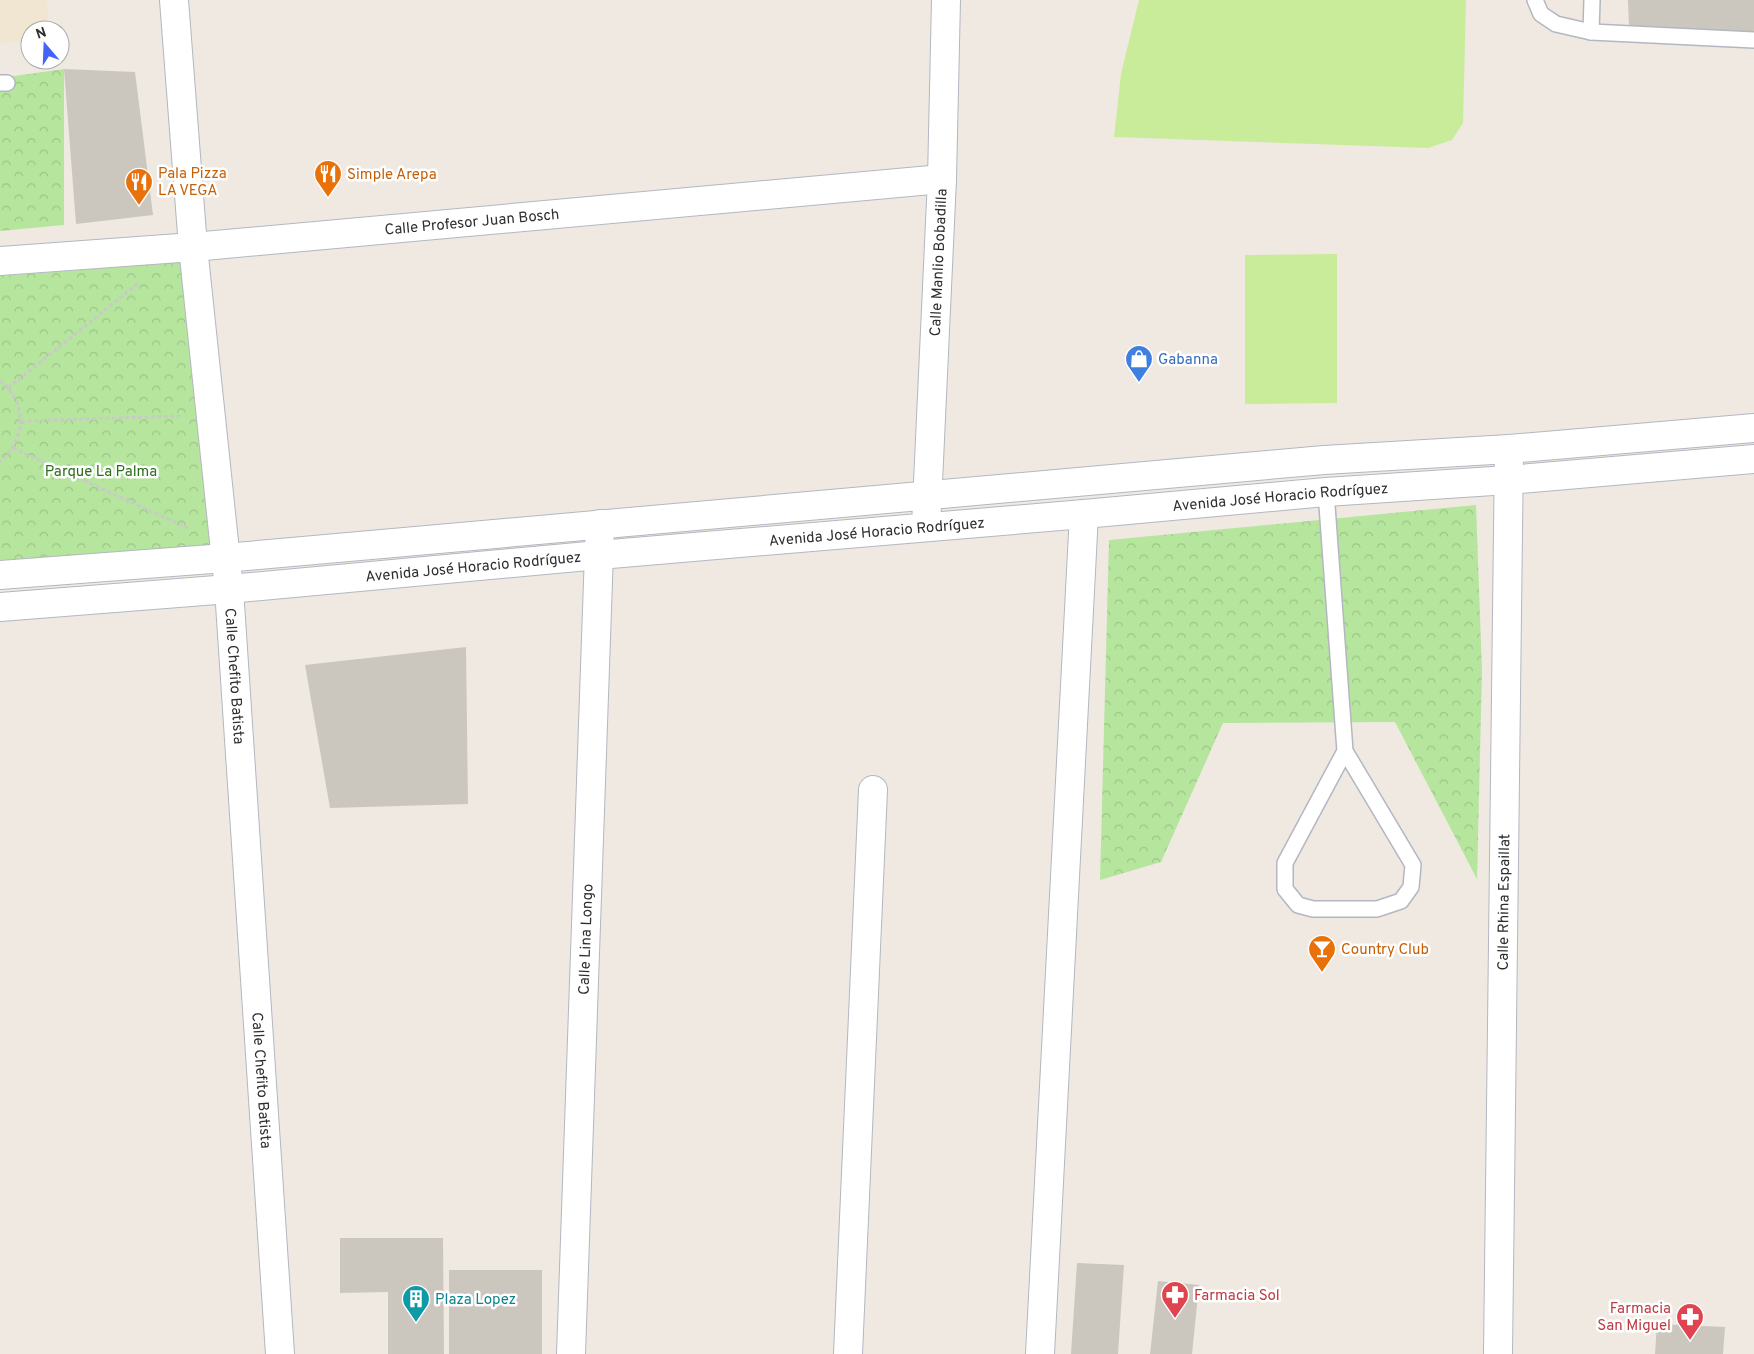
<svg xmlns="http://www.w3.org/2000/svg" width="1754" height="1354" font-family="Overpass,sans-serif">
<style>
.education{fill:#f0e6d1}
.park{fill:url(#park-crowns)}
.pitch{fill:#c9ec9a}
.building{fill:#cbc7bf}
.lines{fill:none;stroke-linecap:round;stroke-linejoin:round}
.lane-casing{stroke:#b4b7c1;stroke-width:18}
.street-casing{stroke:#b4b7c1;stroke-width:30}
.secondary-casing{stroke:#b4b7c1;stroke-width:30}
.path{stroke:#c9c9c9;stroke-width:3;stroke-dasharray:4 2.5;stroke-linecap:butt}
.lane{stroke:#fff;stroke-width:15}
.street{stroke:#fff;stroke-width:28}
.secondary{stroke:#fff;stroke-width:28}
.labels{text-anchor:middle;stroke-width:5;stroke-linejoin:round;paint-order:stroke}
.food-label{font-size:15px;fill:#c56008;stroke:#fff;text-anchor:start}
.street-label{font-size:15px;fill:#2e2e2e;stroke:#fff}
.shop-label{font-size:15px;fill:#366cbe;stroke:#fff;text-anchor:start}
.park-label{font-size:15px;fill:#2c6e1b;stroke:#fff}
.health-label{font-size:15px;fill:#be3a42;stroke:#fff;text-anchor:start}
.culture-label{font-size:15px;fill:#0d838f;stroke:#fff;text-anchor:start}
</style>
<defs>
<pattern id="park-crowns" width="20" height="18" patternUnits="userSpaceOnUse" patternTransform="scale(1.25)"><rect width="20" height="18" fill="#b6e59e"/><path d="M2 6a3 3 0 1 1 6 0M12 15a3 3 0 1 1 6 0" fill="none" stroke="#9dc588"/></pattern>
</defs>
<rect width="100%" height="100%" fill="#efe9e1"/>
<path class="education" d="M0 0H47L48 30H30V40L0 44Z"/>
<g class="park">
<path d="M64 69V225L0 231V78Z"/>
<path d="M183 262 213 567 0 588V276Z"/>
<path d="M1476 505 1482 671 1477 879 1395 722 1223 723 1161 862 1100 880 1109 540Z"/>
</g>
<g class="pitch">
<path d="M1139 0H1466L1463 123 1452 140 1428 148 1114 137 1121 74Z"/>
<path d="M1337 254V403L1245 404V255Z"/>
</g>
<g class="building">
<path d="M1628 0H1754V35L1629 25Z"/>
<path d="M64 69 135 72 153 215 76 224Z"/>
<path d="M466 647 468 804 330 808 305 665Z"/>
<path d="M340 1238H443L444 1354H388V1292L340 1293Z"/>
<path d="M1077 1263 1124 1265 1118 1354H1071Z"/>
<rect x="449" y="1270" width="93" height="84"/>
<path d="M1158 1281 1199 1285 1192 1354H1150Z"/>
<path d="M1657 1324 1725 1327 1723 1354H1655Z"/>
</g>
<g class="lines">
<defs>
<g id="lane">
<path d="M1535 0 1541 14 1556 24 1591 32 1754 40"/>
<path d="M1591 32 1592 0"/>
<path d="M0 83H7"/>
<path d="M1326 492 1345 751 1413 865 1411 887 1401 901 1377 909H1313L1298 905 1285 889V863L1345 751"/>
</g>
<g id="street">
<path id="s1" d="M193 247 942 179"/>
<path id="s2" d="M926 526 942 179 946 0"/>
<path id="s3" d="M571 1354 600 524"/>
<path d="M848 1354 873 790"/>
<path d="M1040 1354 1084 514"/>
<path id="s4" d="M1498 1354 1509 449"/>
</g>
<g id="secondary">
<path id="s5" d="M174 0 193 247 229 589 280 1354"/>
<path d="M0 261 193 247"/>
<path d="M0 575 225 558 1324 460 1509 449 1754 428"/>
<path id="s6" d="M0 607 229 589 599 555 1084 514 1326 492 1508 480 1754 459"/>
</g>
</defs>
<use href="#lane" class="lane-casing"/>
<use href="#street" class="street-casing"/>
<use href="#secondary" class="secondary-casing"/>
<g class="path">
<path d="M0 381C28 403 26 439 0 462"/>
<path d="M8 388 140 282"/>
<path d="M21 421 180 416"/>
<path d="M13 448 190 529"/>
</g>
<use href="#lane" class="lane"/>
<use href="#street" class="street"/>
<use href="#secondary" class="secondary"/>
</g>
<defs>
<symbol id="restaurant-pin" viewBox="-11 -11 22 30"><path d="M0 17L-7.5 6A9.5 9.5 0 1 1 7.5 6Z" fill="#e8710a" stroke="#fff"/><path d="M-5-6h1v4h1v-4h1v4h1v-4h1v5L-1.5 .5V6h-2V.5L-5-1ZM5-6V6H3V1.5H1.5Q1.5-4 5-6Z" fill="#fff"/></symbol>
<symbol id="shop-pin" viewBox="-11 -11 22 30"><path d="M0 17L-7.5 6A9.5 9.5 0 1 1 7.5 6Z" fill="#3f7fe0" stroke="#fff"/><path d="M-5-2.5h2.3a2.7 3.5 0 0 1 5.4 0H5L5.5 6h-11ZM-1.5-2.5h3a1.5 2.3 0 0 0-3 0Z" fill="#fff"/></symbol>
<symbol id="bar-pin" viewBox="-11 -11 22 30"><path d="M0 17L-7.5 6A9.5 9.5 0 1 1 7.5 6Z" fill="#e8710a" stroke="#fff"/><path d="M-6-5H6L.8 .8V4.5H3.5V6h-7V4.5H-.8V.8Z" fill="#fff"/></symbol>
<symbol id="pharmacy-pin" viewBox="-11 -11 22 30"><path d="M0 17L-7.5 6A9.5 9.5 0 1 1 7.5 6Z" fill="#e0444e" stroke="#fff"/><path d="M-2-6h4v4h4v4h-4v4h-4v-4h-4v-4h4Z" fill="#fff"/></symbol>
<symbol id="building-pin" viewBox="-11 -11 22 30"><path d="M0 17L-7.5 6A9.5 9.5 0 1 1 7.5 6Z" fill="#0f9aa8" stroke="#fff"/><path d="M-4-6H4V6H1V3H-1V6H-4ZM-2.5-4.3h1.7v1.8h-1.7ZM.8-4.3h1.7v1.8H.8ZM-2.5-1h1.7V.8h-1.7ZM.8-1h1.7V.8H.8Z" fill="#fff"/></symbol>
</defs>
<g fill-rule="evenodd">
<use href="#restaurant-pin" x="312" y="158" width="32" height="43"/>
<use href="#restaurant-pin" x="123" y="166" width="32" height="43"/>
<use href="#shop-pin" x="1123" y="343" width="32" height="43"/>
<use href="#bar-pin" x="1306" y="933" width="32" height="43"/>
<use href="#pharmacy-pin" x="1159" y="1279" width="32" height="43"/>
<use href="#building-pin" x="400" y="1283" width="32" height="43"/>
<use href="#pharmacy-pin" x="1674" y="1301" width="32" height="43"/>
</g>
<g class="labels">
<g class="food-label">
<text x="158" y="178">Pala Pizza<tspan x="158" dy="17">LA VEGA</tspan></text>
<text x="347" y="179">Simple Arepa</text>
<text x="1341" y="954">Country Club</text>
</g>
<g class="street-label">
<text dy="5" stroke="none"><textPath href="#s1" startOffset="280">Calle Profesor Juan Bosch</textPath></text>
<text dy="5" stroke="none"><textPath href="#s2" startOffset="264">Calle Manlio Bobadilla</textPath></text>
<text dy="5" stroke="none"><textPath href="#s6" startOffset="1285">Avenida José Horacio Rodríguez</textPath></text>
<text dy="5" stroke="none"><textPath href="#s6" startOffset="880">Avenida José Horacio Rodríguez</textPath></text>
<text dy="5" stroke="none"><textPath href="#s6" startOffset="475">Avenida José Horacio Rodríguez</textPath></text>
<text dy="5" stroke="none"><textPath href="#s5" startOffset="679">Calle Chefito Batista</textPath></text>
<text dy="5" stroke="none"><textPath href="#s4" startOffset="452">Calle Rhina Espaillat</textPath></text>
<text dy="5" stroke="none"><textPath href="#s3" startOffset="415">Calle Lina Longo</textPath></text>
<text dy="5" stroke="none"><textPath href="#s5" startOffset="1084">Calle Chefito Batista</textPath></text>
</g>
<g class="shop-label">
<text x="1158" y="364">Gabanna</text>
</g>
<g class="park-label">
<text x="101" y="476">Parque La Palma</text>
</g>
<g class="health-label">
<text x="1194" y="1300">Farmacia Sol</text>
<text x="1671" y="1313" text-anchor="end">Farmacia<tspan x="1671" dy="17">San Miguel</tspan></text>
</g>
<g class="culture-label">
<text x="435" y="1304">Plaza Lopez</text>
</g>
</g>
<g transform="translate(45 45) rotate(341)"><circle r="24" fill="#ffffff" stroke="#ababab"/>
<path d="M0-4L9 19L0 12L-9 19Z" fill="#4264fb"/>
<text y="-8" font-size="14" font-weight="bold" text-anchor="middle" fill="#2e2e2e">N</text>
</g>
</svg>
